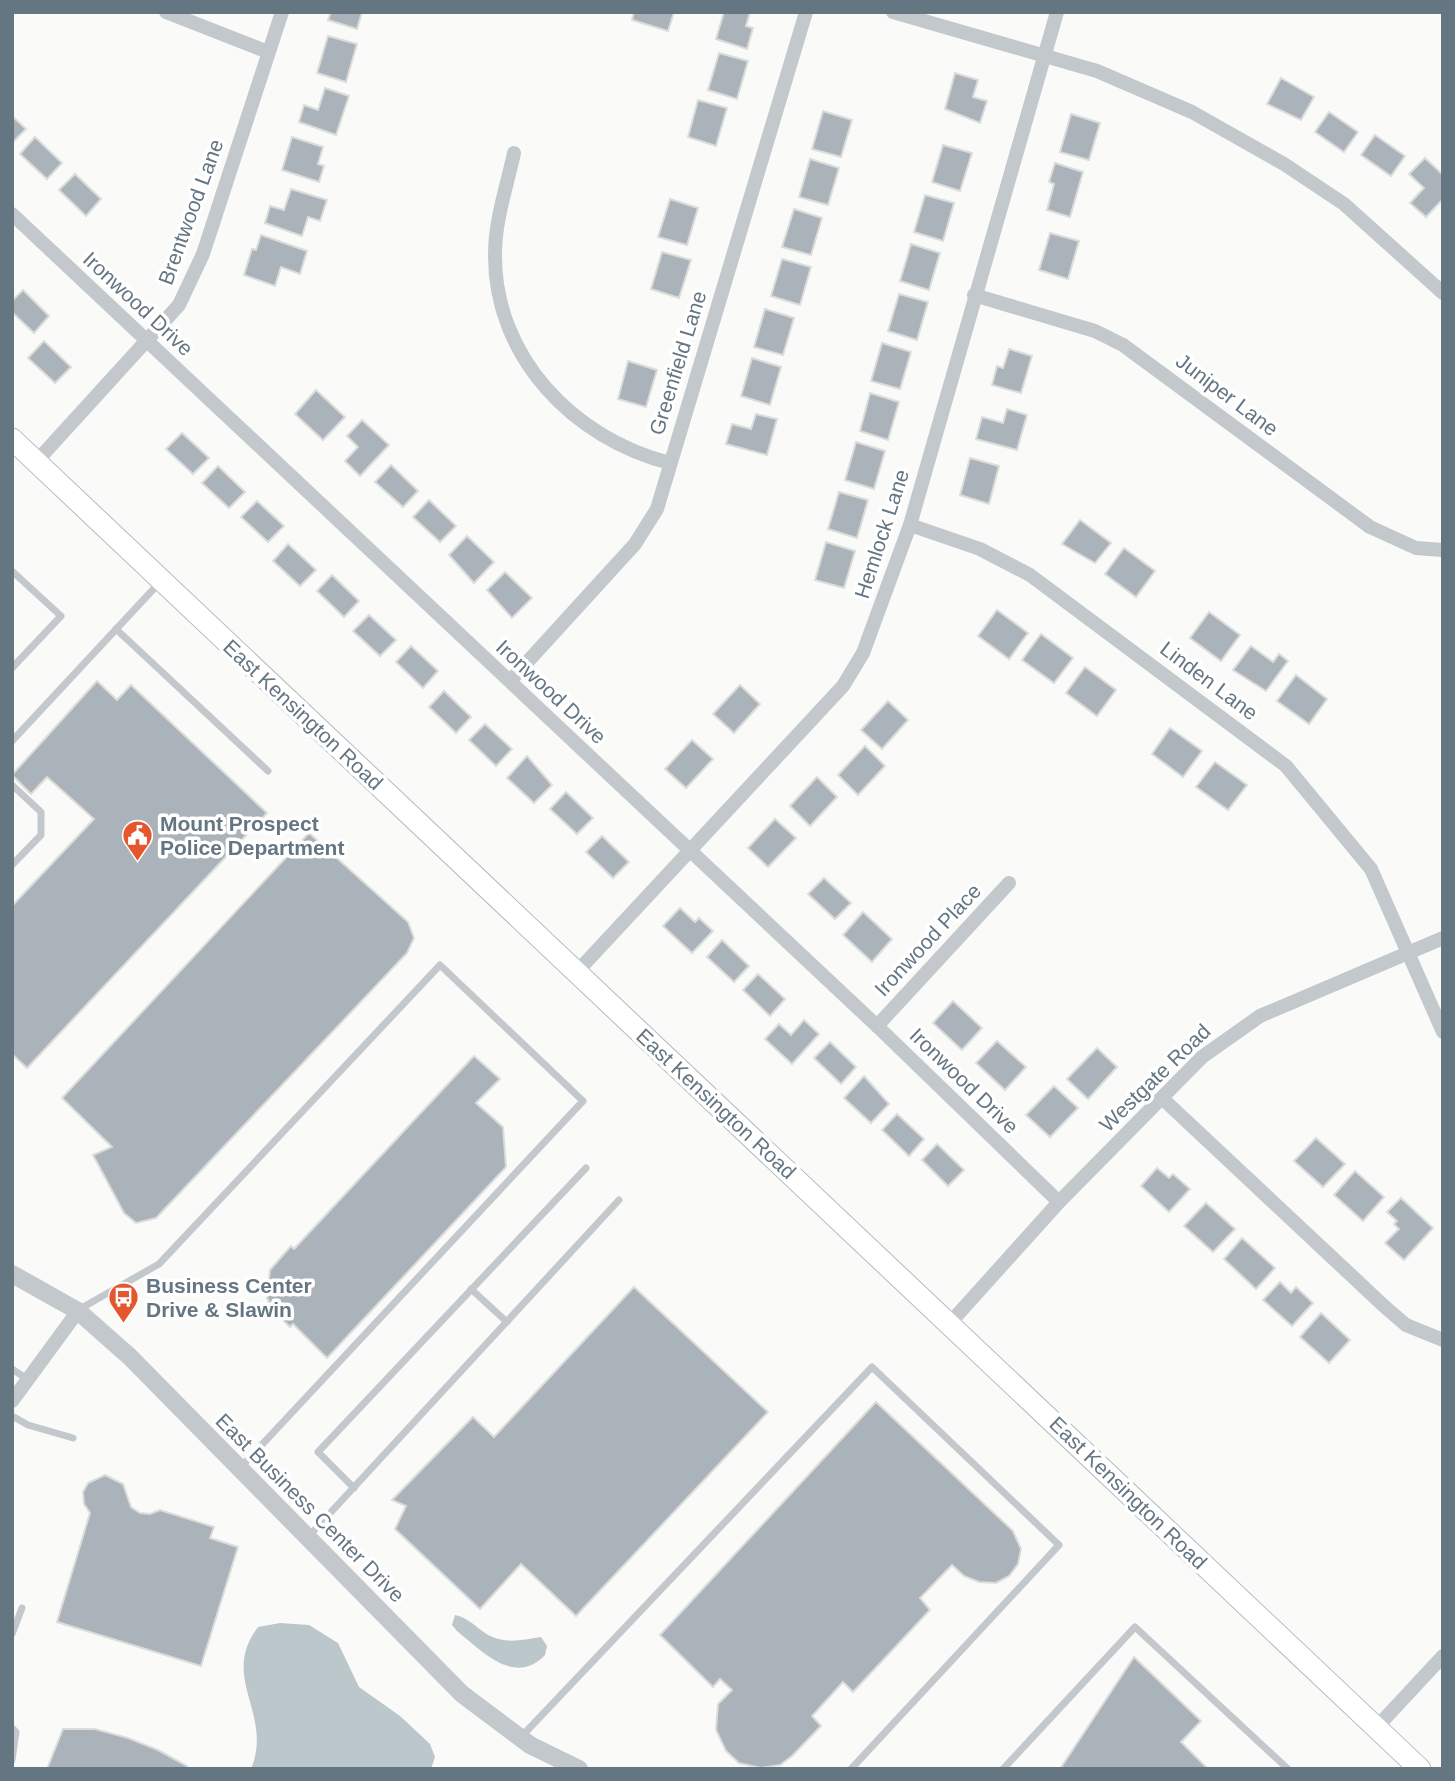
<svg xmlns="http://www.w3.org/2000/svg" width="1455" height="1781" font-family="Helvetica,sans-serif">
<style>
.water{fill:#bbc7cb}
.building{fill:#aab3b9;stroke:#dcdcda;stroke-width:2}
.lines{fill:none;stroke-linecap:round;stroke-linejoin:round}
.secondary-casing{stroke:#b3babf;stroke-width:23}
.service{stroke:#c3c8cc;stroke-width:7}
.minor{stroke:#c3c8cc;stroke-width:14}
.tertiary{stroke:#c3c8cc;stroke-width:18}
.secondary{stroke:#fff;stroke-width:21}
.labels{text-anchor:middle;stroke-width:7;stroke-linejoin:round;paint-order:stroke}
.street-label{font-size:21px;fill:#657683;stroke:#fff}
.poi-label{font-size:21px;font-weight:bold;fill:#657683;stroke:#fff;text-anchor:start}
</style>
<rect width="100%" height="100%" fill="#fafaf8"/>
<g class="water">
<path d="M455 1615C468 1618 475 1626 485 1633 504 1645 520 1640 541 1637L547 1646 545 1655C515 1687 482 1651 457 1631L452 1625Z"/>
<path d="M280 1623 309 1625 338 1643 359 1687 400 1716 430 1744 435 1757 431 1769H251C274 1713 219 1679 258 1627Z"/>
</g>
<g class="building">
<path d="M331 12H362L357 29 328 20Z"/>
<path d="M634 12H674L668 31 632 20Z"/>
<path d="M724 12H750L746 26 753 28 747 49 716 39Z"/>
<path d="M328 36 357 44 346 82 317 73Z"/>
<path d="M719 53 748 61 737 99 708 90Z"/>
<path d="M955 73 978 80 973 97 987 101 980 123 945 109Z"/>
<path d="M1281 78 1314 97 1301 120 1267 104Z"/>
<path d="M325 88 349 96 336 135 299 122 304 105 318 110Z"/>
<path d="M698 100 727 108 716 146 688 137Z"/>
<path d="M823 111 852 120 841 157 812 149Z"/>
<path d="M1329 112 1358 132 1344 152 1315 132Z"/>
<path d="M1071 114 1100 123 1089 160 1060 152Z"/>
<path d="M12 116 26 129 12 143Z"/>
<path d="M1375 135 1405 156 1391 176 1361 155Z"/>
<path d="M35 137 62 163 47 179 20 154Z"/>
<path d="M292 137 323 147 318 164 324 166 319 182 282 170Z"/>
<path d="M943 145 972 153 960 191 932 182Z"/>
<path d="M1425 158 1443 175V199L1426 217 1410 203 1424 188 1409 174Z"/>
<path d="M810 159 839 168 828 205 799 197Z"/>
<path d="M1055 163 1083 172 1070 217 1047 210 1054 184 1049 182Z"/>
<path d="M75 174 101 199 86 216 59 190Z"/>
<path d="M291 189 327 200 320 221 308 217 302 236 265 223 270 206 284 210Z"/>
<path d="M925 195 954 203 943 241 914 232Z"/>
<path d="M670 199 698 208 687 245 658 237Z"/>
<path d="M794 209 822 218 811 255 782 247Z"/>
<path d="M1050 233 1079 241 1068 279 1039 270Z"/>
<path d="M261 235 307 251 300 274 281 267 275 286 244 275 252 249 256 250Z"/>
<path d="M911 244 940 253 929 290 900 281Z"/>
<path d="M662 252 691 260 679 298 651 289Z"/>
<path d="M782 259 811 267 800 305 771 296Z"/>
<path d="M23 290 49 316 34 333 12 312V301Z"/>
<path d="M899 294 928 302 917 340 888 331Z"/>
<path d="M765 309 794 318 783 355 754 347Z"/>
<path d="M44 341 71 367 55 383 28 358Z"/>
<path d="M882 343 911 352 900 389 871 381Z"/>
<path d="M1009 349 1032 356 1021 393 992 385 997 366 1003 368Z"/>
<path d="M752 358 781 367 770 405 741 396Z"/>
<path d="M628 361 657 370 646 407 618 399Z"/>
<path d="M316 390 345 417 323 440 295 414Z"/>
<path d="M870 393 899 402 888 440 860 431Z"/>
<path d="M1007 409 1027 415 1017 450 976 439 982 417 1003 423Z"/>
<path d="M756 414 777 419 767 455 726 444 732 424 751 429Z"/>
<path d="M362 420 389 445 360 476 345 461 358 447 347 436Z"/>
<path d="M182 433 209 458 193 474 166 449Z"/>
<path d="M856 442 885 451 874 489 845 480Z"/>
<path d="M970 458 999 466 989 504 960 495Z"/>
<path d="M391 465 418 491 403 507 375 482Z"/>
<path d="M218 466 245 492 229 508 202 483Z"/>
<path d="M839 492 868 500 857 538 828 529Z"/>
<path d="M429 500 456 526 440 542 413 517Z"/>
<path d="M257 501 284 526 268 542 241 517Z"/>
<path d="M1080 520 1111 543 1095 563 1062 544Z"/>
<path d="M467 536 494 562 474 583 449 555Z"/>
<path d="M826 542 855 551 844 588 815 580Z"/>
<path d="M288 544 316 570 300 586 273 561Z"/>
<path d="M1124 548 1155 571 1136 597 1105 574Z"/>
<path d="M505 572 532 598 512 618 487 590Z"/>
<path d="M332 575 359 601 344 617 317 591Z"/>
<path d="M997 610 1028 633 1009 659 978 636Z"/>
<path d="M1209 612 1240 635 1221 661 1190 638Z"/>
<path d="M369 615 396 640 380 656 353 631Z"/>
<path d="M1041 634 1073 658 1054 683 1022 660Z"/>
<path d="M411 646 438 671 423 688 396 662Z"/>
<path d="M1251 646 1273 662 1279 654 1288 661 1266 691 1233 670Z"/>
<path d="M1085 667 1116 690 1097 716 1066 693Z"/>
<path d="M1296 675 1327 699 1309 724 1277 701Z"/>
<path d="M97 681 117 700 131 685 267 813 27 1068 12 1054V906L94 819 47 777 31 794 12 775Z"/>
<path d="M740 685 760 704 734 733 713 714Z"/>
<path d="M444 691 471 717 456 733 429 707Z"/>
<path d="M888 701 908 720 882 749 861 730Z"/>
<path d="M485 724 512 749 496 766 469 740Z"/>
<path d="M1170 728 1202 751 1183 777 1152 754Z"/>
<path d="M692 740 713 759 686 788 665 769Z"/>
<path d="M865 746 885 766 858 795 838 775Z"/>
<path d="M527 756 552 785 534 803 507 778Z"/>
<path d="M1215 762 1247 785 1228 810 1196 787Z"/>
<path d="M817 777 837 797 810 826 790 806Z"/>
<path d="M566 792 593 818 577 834 550 809Z"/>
<path d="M775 819 796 838 768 867 748 848Z"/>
<path d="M309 833 408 922 414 938 407 953 156 1218 136 1223 124 1213 93 1155 112 1147 62 1098Z"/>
<path d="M602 836 629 862 613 878 586 852Z"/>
<path d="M824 878 851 903 835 919 808 894Z"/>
<path d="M680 908 695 922 699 918 713 931 692 953 663 926Z"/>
<path d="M863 912 892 939 872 962 843 935Z"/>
<path d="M722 940 749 966 734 982 707 957Z"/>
<path d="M758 974 785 999 770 1016 743 990Z"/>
<path d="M953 1001 982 1028 962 1050 933 1023Z"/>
<path d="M804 1020 819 1034 792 1064 765 1039 779 1024 791 1035Z"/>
<path d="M997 1041 1026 1067 1005 1090 976 1063Z"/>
<path d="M830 1042 856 1067 841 1084 814 1058Z"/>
<path d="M1097 1048 1117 1067 1088 1099 1067 1079Z"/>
<path d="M474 1056 500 1079 476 1103 503 1127 506 1167 327 1358 293 1324 290 1327 273 1310 267 1298 270 1270 291 1246 294 1249Z"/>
<path d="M864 1076 889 1104 871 1123 844 1098Z"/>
<path d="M1054 1086 1078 1108 1050 1137 1026 1115Z"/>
<path d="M897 1114 924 1139 909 1156 882 1130Z"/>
<path d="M1316 1138 1345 1164 1323 1187 1294 1161Z"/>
<path d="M937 1144 964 1170 948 1186 922 1160Z"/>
<path d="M1157 1168 1169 1178 1173 1174 1190 1189 1169 1212 1141 1186Z"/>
<path d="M1355 1171 1384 1197 1363 1221 1334 1195Z"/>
<path d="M1401 1198 1433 1228 1404 1260 1385 1243 1399 1229 1394 1224 1397 1221 1387 1212Z"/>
<path d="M1206 1203 1235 1229 1213 1252 1184 1226Z"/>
<path d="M1242 1238 1275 1268 1256 1289 1224 1259Z"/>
<path d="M1280 1282 1291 1293 1296 1287 1313 1303 1292 1326 1263 1300Z"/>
<path d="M634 1287 768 1412 576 1616 521 1564 480 1609 395 1529 406 1506 392 1500 473 1417 494 1437Z"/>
<path d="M1321 1313 1350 1340 1329 1363 1300 1337Z"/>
<path d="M876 1402 1013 1531 1021 1549 1018 1564 1009 1576 996 1583 979 1582 964 1576 952 1565 920 1598 930 1610 853 1692 843 1682 812 1716 821 1726 792 1756 780 1765 761 1768 739 1763 726 1751 716 1730 718 1704 732 1690 720 1679 713 1687 660 1635Z"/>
<path d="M105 1475 123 1484 131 1507 140 1513 150 1514 160 1510 214 1527 210 1538 238 1547 201 1666 57 1622 90 1513 84 1504 83 1492 88 1483Z"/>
<path d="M1134 1657 1201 1721 1181 1742 1208 1769H1060Z"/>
<path d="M63 1729H95L128 1738 158 1750 187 1766 186 1769H47Z"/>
</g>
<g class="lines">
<defs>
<path id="secondary" d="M12 439 1420 1769"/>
</defs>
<use href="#secondary" class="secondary-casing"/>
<g class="service">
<path d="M12 571 61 616 12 668"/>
<path d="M116 629 268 771"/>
<path d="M12 741 161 581"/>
<path d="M12 785 41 812V835L12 865"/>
<path d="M471 1289 507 1322"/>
<path d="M78 1310 159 1264 440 965 583 1101 240 1468"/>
<path d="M12 1369 27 1379"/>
<path d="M12 1416 28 1425 73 1438"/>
<path d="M354 1488 318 1452 586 1168"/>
<path d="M308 1537 619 1200"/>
<path d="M12 1634 22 1608"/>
<path d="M12 1728 16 1732 12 1760"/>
<path d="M521 1737 872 1367 1059 1545 851 1769"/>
<path d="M1003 1769 1135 1627 1288 1769"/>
</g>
<g class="minor">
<path d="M166 12 268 52"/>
<path d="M893 12 1097 71 1192 112 1284 164 1344 204 1443 293"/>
<path d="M514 153C507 186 495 220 495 254 494 357 574 439 670 463"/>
<path d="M12 214 877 1026 1059 1202"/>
<path d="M974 295 1095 331 1123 345 1370 527 1416 548 1443 550"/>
<path d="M36 462 179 305 203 254 282 12"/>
<path d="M910 525 980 549 1030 575 1286 766 1371 869 1443 1032"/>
<path d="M510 681 635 544 657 509 806 12"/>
<path d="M575 974 843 686 863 653 910 525 1057 12"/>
<path d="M877 1026 1009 883"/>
<path d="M1163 1099 1385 1307 1406 1325 1443 1340"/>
<path d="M950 1323 1059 1202 1202 1057 1260 1016 1443 938"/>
<path d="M12 1401 78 1311"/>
<path d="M1376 1728 1443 1656"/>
</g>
<path class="tertiary" d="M12 1274 78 1311 130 1357 462 1694 530 1745 579 1769"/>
<use href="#secondary" class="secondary"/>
</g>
<defs>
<symbol id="civic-pin" viewBox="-11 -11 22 30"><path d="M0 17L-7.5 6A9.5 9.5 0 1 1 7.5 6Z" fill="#e4572e" stroke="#fff"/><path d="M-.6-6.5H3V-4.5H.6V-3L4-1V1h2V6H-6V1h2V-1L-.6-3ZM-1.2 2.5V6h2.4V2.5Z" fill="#fff"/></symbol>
<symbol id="bus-pin" viewBox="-11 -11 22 30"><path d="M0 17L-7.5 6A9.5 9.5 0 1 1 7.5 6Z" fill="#e4572e" stroke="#fff"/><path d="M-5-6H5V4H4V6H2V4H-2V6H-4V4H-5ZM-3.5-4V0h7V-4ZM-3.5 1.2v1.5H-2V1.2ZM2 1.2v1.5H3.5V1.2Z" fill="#fff"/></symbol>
</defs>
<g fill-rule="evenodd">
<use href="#civic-pin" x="120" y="818" width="35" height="47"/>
<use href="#bus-pin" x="106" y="1280" width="35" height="47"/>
</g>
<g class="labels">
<g class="street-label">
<text transform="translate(191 212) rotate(-70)" y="7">Brentwood Lane</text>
<text transform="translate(138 304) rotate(43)" y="7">Ironwood Drive</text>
<text transform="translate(678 363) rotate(-73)" y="7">Greenfield Lane</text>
<text transform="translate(1227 395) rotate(37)" y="7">Juniper Lane</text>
<text transform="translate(882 534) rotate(-72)" y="7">Hemlock Lane</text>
<text transform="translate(1209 681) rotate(37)" y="7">Linden Lane</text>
<text transform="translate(551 692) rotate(43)" y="7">Ironwood Drive</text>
<text transform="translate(303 715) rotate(43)" y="7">East Kensington Road</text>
<text transform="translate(928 940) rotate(-47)" y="7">Ironwood Place</text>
<text transform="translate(1155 1078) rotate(-44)" y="7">Westgate Road</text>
<text transform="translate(964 1081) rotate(44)" y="7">Ironwood Drive</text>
<text transform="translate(716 1104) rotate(43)" y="7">East Kensington Road</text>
<text transform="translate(1128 1493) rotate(44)" y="7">East Kensington Road</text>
<text transform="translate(310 1508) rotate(45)" y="7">East Business Center Drive</text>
</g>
<g class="poi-label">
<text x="160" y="831">Mount Prospect<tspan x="160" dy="24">Police Department</tspan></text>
<text x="146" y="1293">Business Center<tspan x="146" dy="24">Drive &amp; Slawin</tspan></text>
</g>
</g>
<rect width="1455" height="1781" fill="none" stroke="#657683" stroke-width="28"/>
</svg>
